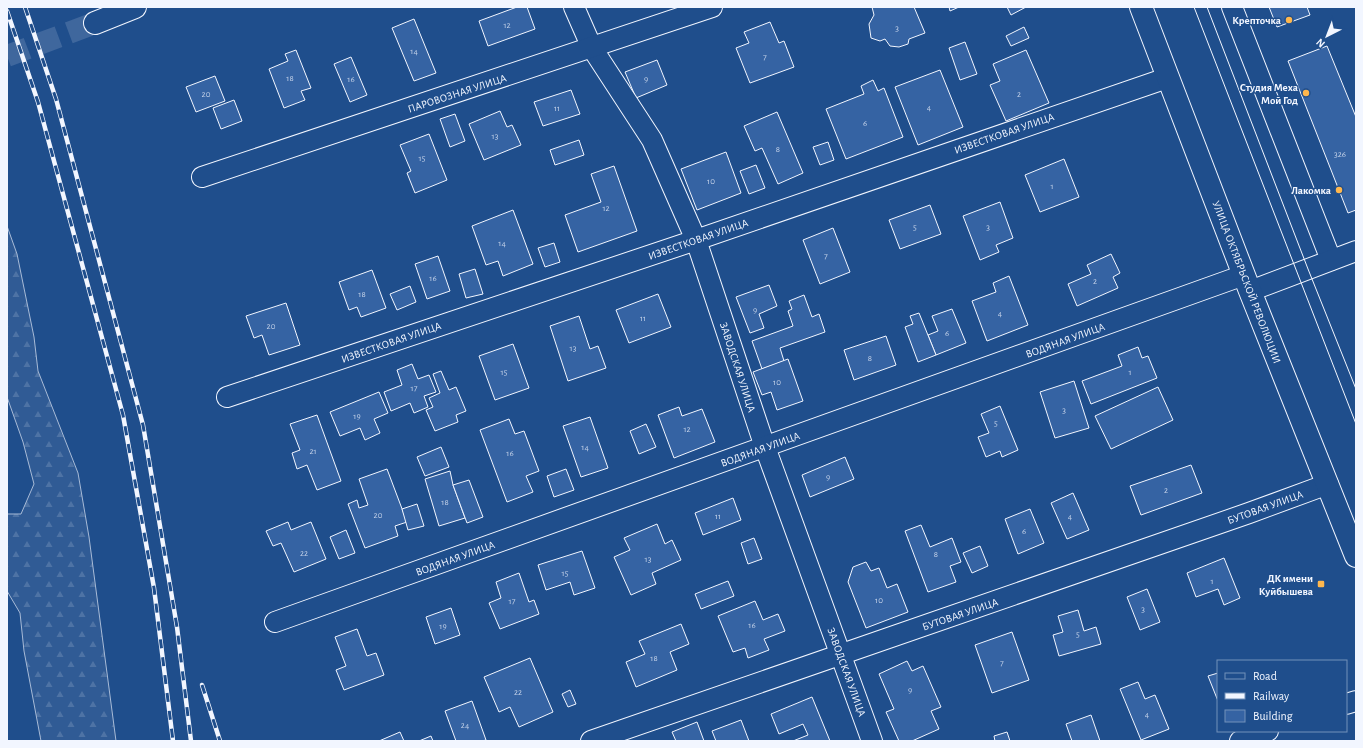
<svg xmlns="http://www.w3.org/2000/svg" width="1363" height="748" font-family="'Alegreya Sans',sans-serif">
<style>
.forest{fill:url(#forest-firs);stroke:#a8bbd7}
.building{fill:#3563a3;stroke:#f2f6ff}
.lines{fill:none;stroke-linecap:round;stroke-linejoin:round}
.secondary-tunnel{stroke:#3f679d;stroke-width:22;stroke-dasharray:22 11;stroke-linecap:butt}
.minor-casing{stroke:#f2f6ff;stroke-width:22}
.secondary-casing{stroke:#f2f6ff;stroke-width:24}
.primary-casing{stroke:#f2f6ff;stroke-width:24}
.minor{stroke:#1f4e8c;stroke-width:20}
.secondary{stroke:#1f4e8c;stroke-width:22}
.primary{stroke:#1f4e8c;stroke-width:22}
.tram{stroke:#f2f6ff;stroke-width:1}
.rail-casing{stroke:#f2f6ff;stroke-width:4.5}
.rail{stroke:#1f4e8c;stroke-width:3;stroke-dasharray:9;stroke-linecap:butt}
.poi-dot{fill:#ffb74d;stroke:#1f4e8c;stroke-width:1.5}
.labels{text-anchor:middle;stroke-width:3;stroke-linejoin:round;paint-order:stroke}
.number-label{font-size:9px;fill:#c3d1e8}
.poi-label{font-size:11px;font-weight:bold;fill:#f2f6ff;stroke:#1f4e8c;text-anchor:end}
.street-label{font-size:11px;fill:#f2f6ff;stroke:#1f4e8c}
</style>
<defs>
<pattern id="forest-firs" width="22" height="20" patternUnits="userSpaceOnUse"><rect width="22" height="20" fill="#305b95"/><path d="M5 1l3.5 6h-7zM16 11l3.5 6h-7z" fill="#4e73a5"/></pattern>
</defs>
<rect width="100%" height="100%" fill="#1f4e8c"/>
<path class="forest" d="M7 226 17 254 34 337 38 371 78 473 89 537 116 741H41L24 651 20 613 7 591V514H21L34 484 23 442 7 397Z"/>
<g class="building">
<path d="M517 7H527L535 29 488 46 479 21Z"/>
<path d="M872 7H914L925 33 909 39 908 44 899 47 890 46 885 39 880 41 871 38 869 24 874 15Z"/>
<path d="M949 7H959L950 11Z"/>
<path d="M1007 7H1026L1011 15Z"/>
<path d="M1269 7H1307L1310 15 1277 27Z"/>
<path d="M414 19 436 73 414 81 392 28Z"/>
<path d="M770 22 779 43 784 41 794 67 750 83 736 48 749 43 744 32Z"/>
<path d="M1024 27 1029 38 1011 46 1006 36Z"/>
<path d="M965 42 977 74 960 80 949 48Z"/>
<path d="M1327 46 1356 117V210L1348 213 1288 61Z"/>
<path d="M296 50 311 88 301 91 305 100 284 108 269 69 288 61 285 54Z"/>
<path d="M1026 50 1049 103 1006 121 990 85 1000 81 993 64Z"/>
<path d="M351 57 367 95 350 102 334 64Z"/>
<path d="M657 60 667 85 636 98 625 72Z"/>
<path d="M940 70 963 127 918 145 895 87Z"/>
<path d="M215 76 225 101 196 112 186 87Z"/>
<path d="M873 80 878 91 884 88 903 137 846 159 826 109 864 94 861 86Z"/>
<path d="M571 90 580 114 543 126 534 102Z"/>
<path d="M234 100 242 121 221 129 213 108Z"/>
<path d="M500 111 507 127 512 125 521 145 484 160 469 124Z"/>
<path d="M777 112 803 173 778 184 762 148 755 151 744 126Z"/>
<path d="M455 114 465 141 450 147 440 119Z"/>
<path d="M429 134 447 180 415 193 407 173 411 171 400 145Z"/>
<path d="M579 140 584 155 555 165 550 150Z"/>
<path d="M828 142 834 160 820 165 813 147Z"/>
<path d="M726 152 741 193 697 210 681 169Z"/>
<path d="M1064 159 1079 197 1040 212 1025 175Z"/>
<path d="M756 165 765 188 749 194 740 171Z"/>
<path d="M614 166 637 231 578 252 565 215 601 202 591 174Z"/>
<path d="M1000 202 1013 238 996 245 999 252 980 260 963 216Z"/>
<path d="M930 205 941 234 900 249 889 220Z"/>
<path d="M513 210 533 264 503 276 498 261 486 265 472 226Z"/>
<path d="M833 228 850 272 820 284 803 240Z"/>
<path d="M554 243 560 262 545 267 538 248Z"/>
<path d="M1111 254 1120 273 1113 277 1118 288 1077 306 1068 284 1091 274 1087 265Z"/>
<path d="M438 256 450 291 427 299 415 264Z"/>
<path d="M475 269 483 294 466 298 459 274Z"/>
<path d="M372 270 386 308 361 317 357 307 349 310 339 282Z"/>
<path d="M1009 276 1028 325 987 341 972 301 996 292 993 283Z"/>
<path d="M769 285 777 306 759 314 764 328 750 333 736 297Z"/>
<path d="M410 286 416 302 397 310 390 294Z"/>
<path d="M658 294 671 327 629 343 616 310Z"/>
<path d="M804 295 812 317 819 314 825 332 780 348 784 361 762 369 752 341 793 326 788 311 792 309 789 301Z"/>
<path d="M286 303 300 345 269 355 262 335 254 338 246 316Z"/>
<path d="M952 309 966 343 936 355 928 335 938 331 932 316Z"/>
<path d="M919 313 936 355 918 362 905 327 913 324 910 316Z"/>
<path d="M579 316 590 349 598 346 606 368 568 381 550 326Z"/>
<path d="M886 336 896 365 854 380 844 350Z"/>
<path d="M513 344 529 388 495 400 479 356Z"/>
<path d="M1138 347 1142 358 1148 356 1157 378 1091 404 1082 381 1122 366 1118 355Z"/>
<path d="M788 359 803 401 777 410 771 392 762 395 753 372Z"/>
<path d="M412 364 418 379 429 375 436 392 424 396 428 407 414 413 410 403 391 411 384 392 402 385 397 370Z"/>
<path d="M441 371 449 390 456 387 466 411 456 415 458 422 435 431 426 410 433 407 429 398 440 393 433 374Z"/>
<path d="M1074 381 1089 428 1055 438 1040 392Z"/>
<path d="M1158 387 1173 420 1111 449 1095 416Z"/>
<path d="M379 392 388 413 374 419 380 433 365 440 360 428 340 436 330 412Z"/>
<path d="M1000 406 1018 450 1002 457 1000 451 986 457 978 437 989 433 981 414Z"/>
<path d="M679 407 682 416 702 409 715 442 674 458 658 415Z"/>
<path d="M317 415 341 481 317 490 307 465 297 469 292 453 300 450 290 424Z"/>
<path d="M590 417 608 468 581 477 563 426Z"/>
<path d="M509 419 515 434 524 431 539 471 526 476 533 492 507 502 480 430Z"/>
<path d="M646 424 656 447 639 454 630 431Z"/>
<path d="M441 447 449 467 425 476 417 457Z"/>
<path d="M845 457 854 479 810 497 802 475Z"/>
<path d="M1191 465 1202 493 1141 515 1130 486Z"/>
<path d="M387 469 407 522 395 526 398 536 365 548 348 504 357 500 359 508 368 505 359 479Z"/>
<path d="M566 469 574 490 554 497 547 476Z"/>
<path d="M450 471 453 485 465 518 439 526 425 479Z"/>
<path d="M469 480 483 517 467 523 453 485Z"/>
<path d="M1073 493 1089 530 1067 539 1051 503Z"/>
<path d="M733 498 741 520 703 535 695 513Z"/>
<path d="M417 504 424 526 408 530 402 509Z"/>
<path d="M1030 509 1044 543 1018 554 1005 519Z"/>
<path d="M288 522 291 530 311 522 326 559 294 572 281 543 273 546 266 531Z"/>
<path d="M657 524 665 544 672 540 681 560 652 573 656 584 631 595 614 557 630 550 624 538Z"/>
<path d="M921 525 930 547 952 538 961 562 950 566 956 582 928 592 905 531Z"/>
<path d="M346 530 355 553 339 559 330 537Z"/>
<path d="M754 538 762 559 748 564 741 543Z"/>
<path d="M980 546 988 566 972 573 963 553Z"/>
<path d="M582 551 595 588 574 595 570 582 546 590 538 565Z"/>
<path d="M1224 558 1240 598 1224 605 1218 589 1196 597 1187 573Z"/>
<path d="M866 562 871 571 879 568 887 588 897 584 908 612 866 628 848 582 853 567Z"/>
<path d="M519 573 529 602 534 600 539 614 500 629 489 603 501 598 496 582Z"/>
<path d="M728 581 734 596 701 609 695 594Z"/>
<path d="M1147 589 1160 622 1140 630 1127 597Z"/>
<path d="M755 601 763 620 778 614 785 631 764 639 769 650 748 658 745 648 733 652 718 616Z"/>
<path d="M451 608 460 635 435 644 426 617Z"/>
<path d="M1078 610 1084 631 1096 627 1101 644 1059 656 1053 635 1063 632 1058 616Z"/>
<path d="M681 624 689 644 670 652 677 670 636 687 626 662 645 654 639 641Z"/>
<path d="M357 629 367 656 376 653 384 675 344 690 336 670 346 666 335 637Z"/>
<path d="M1012 632 1029 680 992 693 975 645Z"/>
<path d="M530 658 553 712 519 727 510 707 499 712 484 677Z"/>
<path d="M907 661 912 671 923 666 941 707 931 711 939 729 912 741H899L886 712 894 709 879 674Z"/>
<path d="M1218 673V701L1208 676Z"/>
<path d="M1138 682 1145 699 1155 695 1169 729 1141 740 1120 689Z"/>
<path d="M570 690 576 704 568 707 562 694Z"/>
<path d="M812 697 830 741H793L808 735 803 724 779 734 771 714Z"/>
<path d="M472 701 486 740 482 741H456L445 711Z"/>
<path d="M1091 715 1100 741H1072L1066 724Z"/>
<path d="M741 720 749 741H716L712 731Z"/>
<path d="M697 722 704 741H676L672 732Z"/>
<path d="M400 732 404 741H379Z"/>
<path d="M1007 732 1010 741H995L994 736Z"/>
<path d="M431 736 433 741H419Z"/>
</g>
<g class="lines">
<path class="secondary-tunnel" d="M7 56 95 23"/>
<defs>
<g id="minor">
<path d="M574 7 592 48 652 140 696 240 765 447 872 741"/>
<path d="M1232 7 1331 260"/>
<path d="M202 177 712 7"/>
<path d="M1250 291 1356 251"/>
<path d="M227 397 696 240 1167 78"/>
<path d="M275 622 1244 275"/>
<path d="M1346 704 1356 701"/>
<path d="M591 741 1249 513 1328 484"/>
<path d="M1240 741 1268 731"/>
</g>
<path id="secondary" d="M95 23 135 7"/>
<path id="primary" d="M1141 7 1250 291 1356 556"/>
</defs>
<use href="#minor" class="minor-casing"/>
<use href="#secondary" class="secondary-casing"/>
<use href="#primary" class="primary-casing"/>
<use href="#minor" class="minor"/>
<use href="#secondary" class="secondary"/>
<use href="#primary" class="primary"/>
<g class="tram">
<path d="M1194 7 1356 424"/>
<path d="M1207 7 1308 269 1356 389"/>
</g>
<defs>
<g id="rail">
<path d="M25 7 56 99 143 425 177 627 191 741"/>
<path d="M7 11 38 102 123 415 154 588 173 741"/>
<path d="M202 685 220 741"/>
</g>
</defs>
<use href="#rail" class="rail-casing"/>
<use href="#rail" class="rail"/>
</g>
<g class="poi-dot">
<circle cx="1289" cy="20" r="4"/>
<circle cx="1306" cy="93" r="4"/>
<circle cx="1339" cy="190" r="4"/>
<rect x="1317" y="580" width="8" height="8" rx="2"/>
</g>
<g class="labels">
<g class="number-label">
<text x="507" y="28">12</text>
<text x="897" y="31">3</text>
<text x="414" y="54">14</text>
<text x="765" y="60">7</text>
<text x="290" y="81">18</text>
<text x="351" y="82">16</text>
<text x="646" y="82">9</text>
<text x="206" y="97">20</text>
<text x="1019" y="97">2</text>
<text x="929" y="110">4</text>
<text x="557" y="111">11</text>
<text x="865" y="126">6</text>
<text x="495" y="139">13</text>
<text x="778" y="152">8</text>
<text x="1340" y="157">326</text>
<text x="422" y="161">15</text>
<text x="711" y="184">10</text>
<text x="1052" y="189">1</text>
<text x="606" y="211">12</text>
<text x="915" y="230">5</text>
<text x="988" y="230">3</text>
<text x="502" y="246">14</text>
<text x="826" y="259">7</text>
<text x="433" y="281">16</text>
<text x="1095" y="284">2</text>
<text x="362" y="297">18</text>
<text x="755" y="313">9</text>
<text x="1000" y="316">4</text>
<text x="643" y="321">11</text>
<text x="271" y="329">20</text>
<text x="947" y="336">6</text>
<text x="573" y="351">13</text>
<text x="870" y="361">8</text>
<text x="504" y="375">15</text>
<text x="1130" y="375">1</text>
<text x="777" y="385">10</text>
<text x="414" y="391">17</text>
<text x="1064" y="413">3</text>
<text x="357" y="419">19</text>
<text x="996" y="426">5</text>
<text x="687" y="432">12</text>
<text x="585" y="450">14</text>
<text x="313" y="454">21</text>
<text x="510" y="456">16</text>
<text x="828" y="480">9</text>
<text x="1166" y="493">2</text>
<text x="445" y="505">18</text>
<text x="378" y="518">20</text>
<text x="718" y="519">11</text>
<text x="1070" y="519">4</text>
<text x="1024" y="534">6</text>
<text x="304" y="556">22</text>
<text x="936" y="557">8</text>
<text x="648" y="562">13</text>
<text x="565" y="576">15</text>
<text x="1212" y="584">1</text>
<text x="879" y="603">10</text>
<text x="512" y="604">17</text>
<text x="1143" y="612">3</text>
<text x="752" y="628">16</text>
<text x="443" y="629">19</text>
<text x="1078" y="637">5</text>
<text x="654" y="661">18</text>
<text x="1002" y="666">7</text>
<text x="910" y="693">9</text>
<text x="518" y="695">22</text>
<text x="1147" y="717">4</text>
<text x="465" y="728">24</text>
</g>
<g class="poi-label">
<text x="1281" y="24">Крепточка</text>
<text x="1298" y="91">Студия Меха<tspan x="1298" dy="13">Мой Год</tspan></text>
<text x="1331" y="194">Лакомка</text>
<text x="1313" y="582">ДК имени<tspan x="1313" dy="13">Куйбышева</tspan></text>
</g>
<g class="street-label">
<text transform="translate(457 93) rotate(-18)" y="4">ПАРОВОЗНАЯ УЛИЦА</text>
<text transform="translate(1004 133) rotate(-19)" y="4">ИЗВЕСТКОВАЯ УЛИЦА</text>
<text transform="translate(698 239) rotate(-19)" y="4">ИЗВЕСТКОВАЯ УЛИЦА</text>
<text transform="translate(1247 282) rotate(69)" y="4">УЛИЦА ОКТЯБРЬСКОЙ РЕВОЛЮЦИИ</text>
<text transform="translate(1065 340) rotate(-20)" y="4">ВОДЯНАЯ УЛИЦА</text>
<text transform="translate(391 342) rotate(-19)" y="4">ИЗВЕСТКОВАЯ УЛИЦА</text>
<text transform="translate(738 367) rotate(72)" y="4">ЗАВОДСКАЯ УЛИЦА</text>
<text transform="translate(760 449) rotate(-20)" y="4">ВОДЯНАЯ УЛИЦА</text>
<text transform="translate(1265 507) rotate(-20)" y="4">БУТОВАЯ УЛИЦА</text>
<text transform="translate(455 558) rotate(-20)" y="4">ВОДЯНАЯ УЛИЦА</text>
<text transform="translate(960 614) rotate(-19)" y="4">БУТОВАЯ УЛИЦА</text>
<text transform="translate(847 672) rotate(70)" y="4">ЗАВОДСКАЯ УЛИЦА</text>
</g>
</g>
<rect width="1363" height="748" fill="none" stroke="#f2f6ff" stroke-width="16"/>
<rect x="1217" y="660" width="130" height="72" fill="#1f4e8c" stroke="#7391ba"/>
<rect x="1225" y="673" width="20" height="6" fill="#1f4e8c" stroke="#7391ba"/>
<text x="1253" y="680" font-size="12" fill="#f2f6ff">Road</text>
<rect x="1225" y="693" width="20" height="6" fill="#f2f6ff" stroke="#7391ba"/>
<text x="1253" y="700" font-size="12" fill="#f2f6ff">Railway</text>
<rect x="1225" y="710" width="20" height="12" fill="#3563a3" stroke="#7391ba"/>
<text x="1253" y="720" font-size="12" fill="#f2f6ff">Building</text>
<g transform="translate(1327 36) rotate(222)" stroke="#1f4e8c" stroke-width="3" paint-order="stroke">
<path d="M0-3L7 15L0 10L-7 15Z" fill="#f2f6ff"/>
<text y="-6" font-size="11" font-weight="bold" text-anchor="middle" fill="#f2f6ff">N</text>
</g>
</svg>
